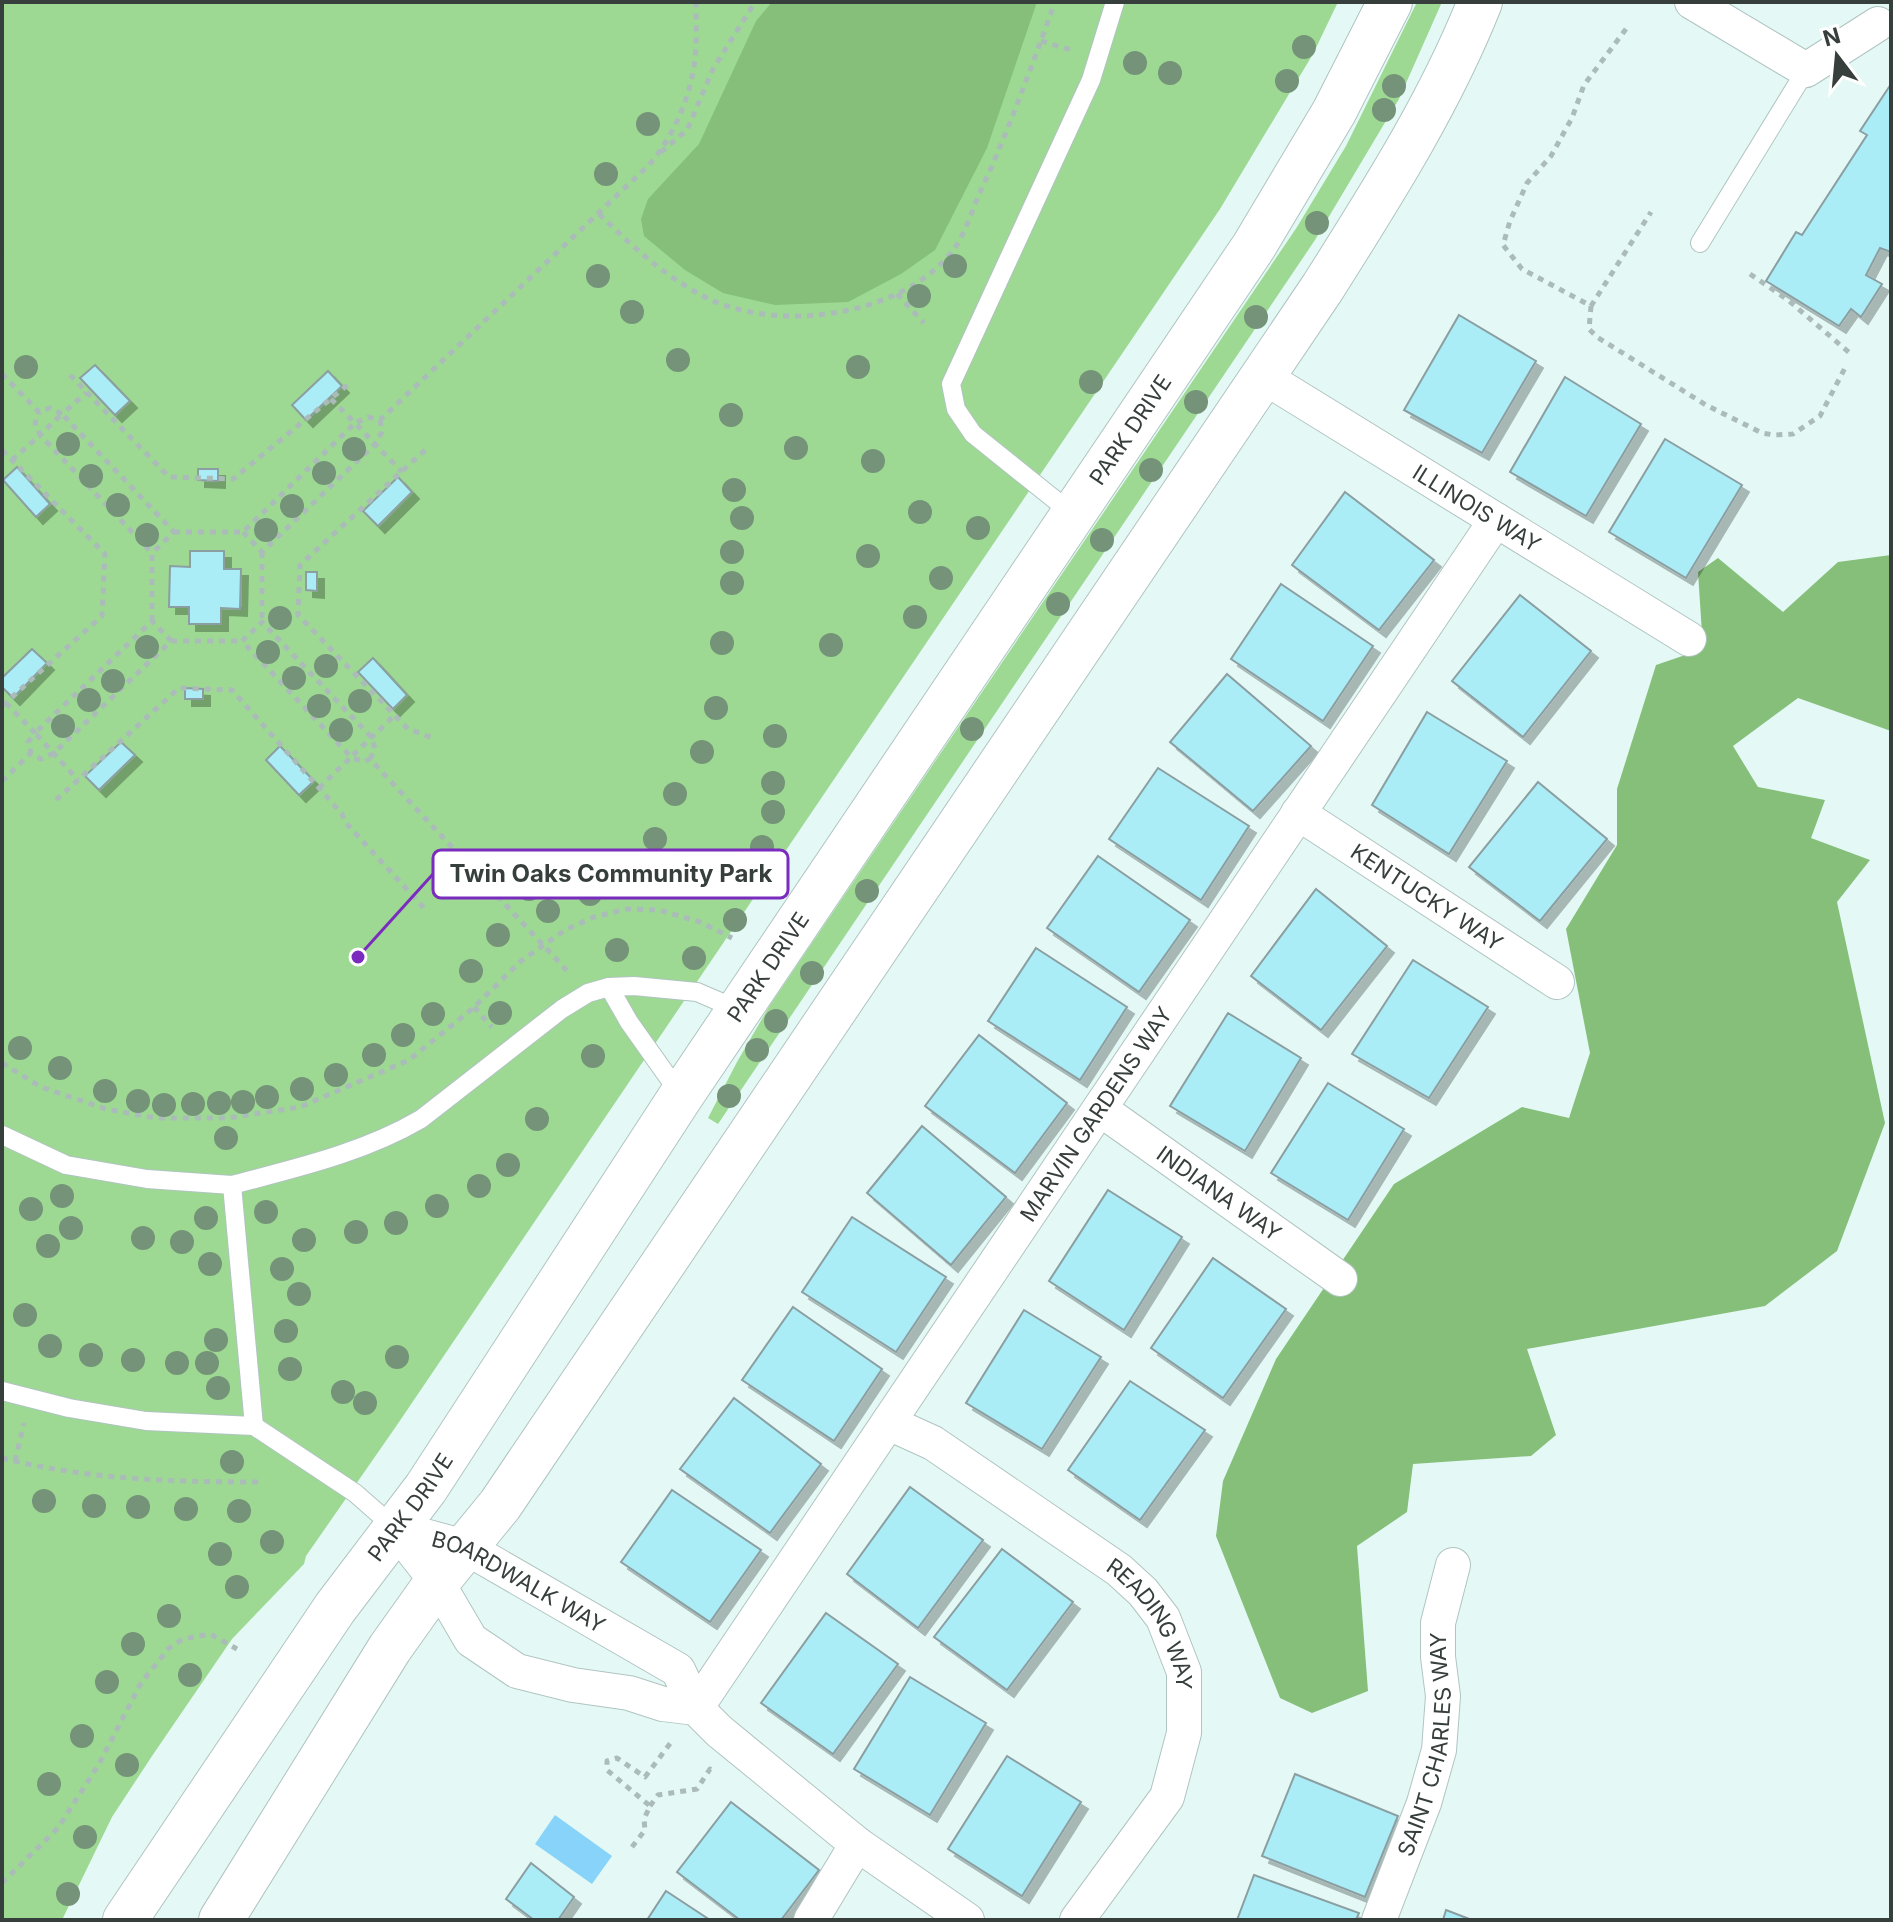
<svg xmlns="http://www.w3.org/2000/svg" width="1893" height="1922" font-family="Inter,sans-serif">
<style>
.green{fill:#9dd992}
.forest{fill:#85bf7a}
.water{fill:#88d3f9}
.building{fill:#aaedf7;stroke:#8b9ea1;stroke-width:2;filter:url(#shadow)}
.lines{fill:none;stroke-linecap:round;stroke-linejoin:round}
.service-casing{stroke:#b0c4c1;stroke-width:20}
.minor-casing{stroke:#b0c4c1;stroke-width:36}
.secondary-casing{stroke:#b0c4c1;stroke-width:46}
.path{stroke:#abbbb9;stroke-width:5;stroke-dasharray:6 6;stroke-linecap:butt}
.service{stroke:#fff;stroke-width:18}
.minor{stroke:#fff;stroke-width:34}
.secondary{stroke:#fff;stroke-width:44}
.tree{fill:#749378}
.labels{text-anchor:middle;stroke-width:7;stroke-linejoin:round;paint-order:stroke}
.street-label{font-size:22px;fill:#373f3d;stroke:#fff}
.leader{fill:none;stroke:#7b2cbf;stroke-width:3}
.callout-dot{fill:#7b2cbf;stroke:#fff;stroke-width:3}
.callout{fill:#fff;stroke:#7b2cbf;stroke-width:3}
.callout-label{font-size:24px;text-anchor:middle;font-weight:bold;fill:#373f3d}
</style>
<defs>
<filter id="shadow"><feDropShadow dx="7" dy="7" stdDeviation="0" flood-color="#0004"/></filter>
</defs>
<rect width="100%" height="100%" fill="#e4f9f6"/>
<g class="green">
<path d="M2 2H1338L1313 54 1220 209 397 1425 306 1556 304 1564 232 1639 152 1756 112 1817 62 1920H2Z"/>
<path d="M1417 2H1442L1399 99 1315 240 718 1124 708 1118 737 1062 770 1005 1297 227 1346 146Z"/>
</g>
<g class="forest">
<path d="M772 2H1037L987 148 935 250 901 274 848 302 775 305 723 293 685 270 644 236 641 219 648 199 699 144 756 21Z"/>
<path d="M1891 555V731L1798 698 1733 746 1758 787 1825 800 1811 838 1870 860 1837 902 1885 1123 1837 1251 1765 1306 1527 1349 1556 1435 1531 1456 1413 1464 1407 1512 1357 1546 1368 1691 1312 1713 1280 1698 1216 1536 1223 1481 1276 1359 1394 1184 1522 1107 1569 1118 1590 1053 1566 929 1617 845V789L1656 665 1703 649 1698 572 1718 558 1783 612 1838 562Z"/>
</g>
<path class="water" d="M555 1815 612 1856 592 1884 535 1844Z"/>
<g class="building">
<path d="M1891 84V252L1880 248 1866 275 1882 284 1861 317 1851 309 1839 326 1766 281 1796 232 1802 235 1867 135 1860 131Z"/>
<path d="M1459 315 1536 361 1482 453 1404 410Z"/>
<path d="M95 365 130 401 115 415 80 378Z"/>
<path d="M328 371 342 386 306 420 292 405Z"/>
<path d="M1565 377 1641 424 1586 516 1510 472Z"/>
<path d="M1665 439 1742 485 1686 578 1609 532Z"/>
<path d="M17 467 50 504 36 517 3 480Z"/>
<path d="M198 469H218V481L198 480Z"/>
<path d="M398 477 412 492 378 526 363 511Z"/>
<path d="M1345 492 1434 560 1379 630 1292 565Z"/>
<path d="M190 551H224V569H241L240 609 221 608V624H189V607H169L170 566 190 567Z"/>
<path d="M306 572H317V591L306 590Z"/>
<path d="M1281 584 1373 646 1323 721 1231 659Z"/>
<path d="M1520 595 1591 651 1523 737 1452 681Z"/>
<path d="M32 649 47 663 13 698 2 687V678Z"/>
<path d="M373 658 407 695 393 709 358 672Z"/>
<path d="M1227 674 1311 746 1253 811 1170 742Z"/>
<path d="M185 688 203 689V699H185Z"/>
<path d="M1427 712 1507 761 1449 854 1372 805Z"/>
<path d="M121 742 135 755 99 790 85 776Z"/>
<path d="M280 746 314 781 299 795 266 760Z"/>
<path d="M1158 768 1249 826 1201 900 1109 839Z"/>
<path d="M1538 782 1607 839 1540 921 1469 867Z"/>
<path d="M1098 856 1190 920 1139 992 1047 928Z"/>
<path d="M1316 889 1387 946 1321 1030 1251 976Z"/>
<path d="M1036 948 1127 1007 1080 1080 988 1021Z"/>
<path d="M1413 960 1488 1007 1429 1098 1352 1054Z"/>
<path d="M1228 1013 1301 1058 1245 1151 1170 1106Z"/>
<path d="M979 1035 1067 1103 1015 1173 925 1106Z"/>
<path d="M1328 1083 1404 1129 1348 1220 1271 1173Z"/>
<path d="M922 1126 1006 1197 951 1265 867 1193Z"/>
<path d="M1108 1190 1182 1237 1124 1330 1049 1281Z"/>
<path d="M852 1217 946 1277 896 1352 802 1292Z"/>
<path d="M1213 1258 1286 1309 1223 1398 1151 1348Z"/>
<path d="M793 1307 882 1369 834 1441 742 1380Z"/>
<path d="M1024 1310 1101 1357 1042 1449 966 1403Z"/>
<path d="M1130 1381 1205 1430 1140 1520 1068 1470Z"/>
<path d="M734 1398 821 1464 770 1533 680 1469Z"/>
<path d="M910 1487 983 1540 918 1628 847 1574Z"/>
<path d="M672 1490 761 1550 710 1622 621 1562Z"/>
<path d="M1002 1549 1073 1602 1007 1690 934 1637Z"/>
<path d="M826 1613 898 1664 833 1754 761 1703Z"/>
<path d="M910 1677 986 1723 930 1815 854 1769Z"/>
<path d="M1007 1756 1081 1802 1022 1896 948 1849Z"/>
<path d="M1295 1774 1398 1816 1365 1897 1262 1856Z"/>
<path d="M731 1802 819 1870 781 1920H740L677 1872Z"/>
<path d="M531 1863 574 1897 558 1920H534L506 1899Z"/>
<path d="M1254 1875 1359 1913 1356 1920H1237Z"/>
<path d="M666 1891 710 1920H647Z"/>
<path d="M1446 1910 1472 1920H1443Z"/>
</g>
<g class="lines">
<defs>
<g id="service">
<path d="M1700 243 1806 70"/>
<path d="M1074 515 973 434 956 409 951 384 1091 80 1115 2"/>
<path d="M609 987 629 1022 680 1094"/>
<path d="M2 1135 66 1165 147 1179 232 1185 254 1426"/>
<path d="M232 1185C296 1168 363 1153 421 1119L562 1009 588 993 609 987 634 986 697 992 739 1010"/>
<path d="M2 1391 69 1408 146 1421 254 1426 355 1493 395 1528"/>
</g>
<g id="minor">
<path d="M1692 2 1806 70 1878 24"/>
<path id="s1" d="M1264 377 1689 639"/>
<path id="s2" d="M1298 813 1557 982"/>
<path id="s3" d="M1100 1109 1340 1279"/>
<path id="s4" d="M889 1423 933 1443 1119 1570 1143 1592 1163 1618 1184 1672V1733L1167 1797 1077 1920"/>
<path id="s5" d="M696 1708 1496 520"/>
<path id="s6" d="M696 1708 663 1704 629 1693 573 1685 517 1671 471 1640 437 1582 395 1528 465 1547 678 1670 696 1708 719 1731 857 1844 967 1920"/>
<path d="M811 1920 857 1844"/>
<path id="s7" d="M1379 1920 1424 1803 1439 1750 1443 1696 1438 1657V1623L1453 1565"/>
</g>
<g id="secondary">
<path id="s8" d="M125 1920 335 1608 426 1488 681 1096 1254 246 1334 112 1390 2"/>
<path d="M221 1920 390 1648 437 1582 500 1505 1323 287C1381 195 1440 103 1480 2"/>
</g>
</defs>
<use href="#service" class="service-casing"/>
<use href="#minor" class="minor-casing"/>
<use href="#secondary" class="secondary-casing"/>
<g class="path">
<path d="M1626 29 1584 85 1572 118 1551 156 1527 183 1510 221 1503 245 1522 269 1591 306 1651 212"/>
<path d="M1041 41 1071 50"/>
<path d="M661 152 687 130 713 69 755 2"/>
<path d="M599 214C633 247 666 278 709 299 782 333 904 316 954 249 966 232 973 207 982 188 1010 127 1032 65 1055 2"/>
<path d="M2 255V254"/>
<path d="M1750 274 1788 300 1852 355"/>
<path d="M897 294 924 323"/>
<path d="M1591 306 1589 329 1597 337 1706 405 1762 433 1774 435 1793 434 1820 416 1846 366"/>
<path d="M2 374 39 412 50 408 62 414 86 393"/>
<path d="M70 375 169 477 233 479 350 383"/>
<path d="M331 399 355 423 368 417 380 420 648 166C673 138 691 96 695 59 697 40 696 21 696 2"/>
<path d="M380 420 382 432 375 444 402 472"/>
<path d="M2 450 105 554 102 616 2 706"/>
<path d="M425 450 300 565 298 615 408 729 433 738"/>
<path d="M12 460 40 435 35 423 39 412"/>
<path d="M174 532H243L355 423 375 444 262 552 243 532"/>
<path d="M262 552V622"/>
<path d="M152 621V553L40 435 62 414 174 532 152 553"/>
<path d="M171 641H242"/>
<path d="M6 703 35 733 28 742 31 753"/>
<path d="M370 759 375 749 372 738 262 622 242 641 351 757 395 715"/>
<path d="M2 781 31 753 41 759 54 753 171 641 152 621 35 733 78 780"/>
<path d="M319 788 351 757 363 762 370 759 570 974"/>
<path d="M56 800 179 688 232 690 342 814 345 822 425 909"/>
<path d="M474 1007 492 1027"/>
<path d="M2 1063 41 1087 106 1109 156 1118H228L300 1107 409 1060 472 1009 521 961 565 930 594 917 627 909 659 910 700 922 732 938"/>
<path d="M2 1458C89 1480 174 1482 263 1482"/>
<path d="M15 1461 24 1423"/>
<path d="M650 1806 658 1795 697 1789 710 1769 712 1770"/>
<path d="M632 1847 645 1830 644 1819 650 1806 607 1770V1761L617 1758 645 1777 672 1741"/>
<path d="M2 1883 58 1828 99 1764 141 1683 169 1648 183 1639 210 1634 237 1649"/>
</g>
<use href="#service" class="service"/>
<use href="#minor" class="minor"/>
<use href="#secondary" class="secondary"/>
</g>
<g class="tree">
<circle cx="1304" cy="47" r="12"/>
<circle cx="1135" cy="63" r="12"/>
<circle cx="1170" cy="73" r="12"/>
<circle cx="1287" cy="81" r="12"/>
<circle cx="1394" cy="86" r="12"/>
<circle cx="1384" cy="110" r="12"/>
<circle cx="648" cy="124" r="12"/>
<circle cx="606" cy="174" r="12"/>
<circle cx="1317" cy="223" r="12"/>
<circle cx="955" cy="266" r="12"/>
<circle cx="598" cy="276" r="12"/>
<circle cx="919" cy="296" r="12"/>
<circle cx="632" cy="312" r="12"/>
<circle cx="1256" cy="317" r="12"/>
<circle cx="678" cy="360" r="12"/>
<circle cx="26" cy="367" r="12"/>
<circle cx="858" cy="367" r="12"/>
<circle cx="1091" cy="382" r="12"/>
<circle cx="1196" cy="402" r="12"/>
<circle cx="731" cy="415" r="12"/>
<circle cx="68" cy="444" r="12"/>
<circle cx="796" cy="448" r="12"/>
<circle cx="354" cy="449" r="12"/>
<circle cx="873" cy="461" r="12"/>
<circle cx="1151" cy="470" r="12"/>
<circle cx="324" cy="473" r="12"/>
<circle cx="91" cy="476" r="12"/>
<circle cx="734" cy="490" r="12"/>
<circle cx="118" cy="505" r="12"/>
<circle cx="292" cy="506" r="12"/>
<circle cx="920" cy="512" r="12"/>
<circle cx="742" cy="518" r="12"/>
<circle cx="978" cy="528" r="12"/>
<circle cx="266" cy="530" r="12"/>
<circle cx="147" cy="535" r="12"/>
<circle cx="1102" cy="540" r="12"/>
<circle cx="732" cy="552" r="12"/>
<circle cx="868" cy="556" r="12"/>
<circle cx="941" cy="578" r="12"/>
<circle cx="732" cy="583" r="12"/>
<circle cx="1058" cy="604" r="12"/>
<circle cx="915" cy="617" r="12"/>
<circle cx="280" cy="618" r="12"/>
<circle cx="722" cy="643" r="12"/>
<circle cx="831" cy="645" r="12"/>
<circle cx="147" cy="647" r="12"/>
<circle cx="268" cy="652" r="12"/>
<circle cx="326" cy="666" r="12"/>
<circle cx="294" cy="678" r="12"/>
<circle cx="113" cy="681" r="12"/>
<circle cx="89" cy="700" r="12"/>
<circle cx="360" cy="701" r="12"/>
<circle cx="319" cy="706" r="12"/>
<circle cx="716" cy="708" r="12"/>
<circle cx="63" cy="726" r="12"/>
<circle cx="972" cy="729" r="12"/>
<circle cx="341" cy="730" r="12"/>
<circle cx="775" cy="736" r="12"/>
<circle cx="702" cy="752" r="12"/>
<circle cx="773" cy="783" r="12"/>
<circle cx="675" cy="794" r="12"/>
<circle cx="773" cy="812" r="12"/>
<circle cx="655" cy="839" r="12"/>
<circle cx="762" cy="847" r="12"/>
<circle cx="529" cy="889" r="12"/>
<circle cx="867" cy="891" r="12"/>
<circle cx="590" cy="894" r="12"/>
<circle cx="548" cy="911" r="12"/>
<circle cx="735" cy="920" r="12"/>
<circle cx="498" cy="935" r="12"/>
<circle cx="617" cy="950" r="12"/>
<circle cx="694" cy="958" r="12"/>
<circle cx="471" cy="971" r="12"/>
<circle cx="812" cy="973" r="12"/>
<circle cx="500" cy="1013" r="12"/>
<circle cx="433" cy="1014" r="12"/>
<circle cx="776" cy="1021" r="12"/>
<circle cx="403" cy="1035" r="12"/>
<circle cx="20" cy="1048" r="12"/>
<circle cx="757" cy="1050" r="12"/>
<circle cx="374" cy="1055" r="12"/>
<circle cx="593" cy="1056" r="12"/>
<circle cx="60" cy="1068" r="12"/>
<circle cx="336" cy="1075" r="12"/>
<circle cx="302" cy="1089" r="12"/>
<circle cx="105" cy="1091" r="12"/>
<circle cx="729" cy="1096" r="12"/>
<circle cx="267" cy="1097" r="12"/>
<circle cx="138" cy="1101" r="12"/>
<circle cx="243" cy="1102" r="12"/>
<circle cx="219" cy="1103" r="12"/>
<circle cx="193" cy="1104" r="12"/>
<circle cx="164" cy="1105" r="12"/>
<circle cx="537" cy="1119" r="12"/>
<circle cx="226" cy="1138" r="12"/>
<circle cx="508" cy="1165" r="12"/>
<circle cx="479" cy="1186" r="12"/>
<circle cx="62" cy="1196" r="12"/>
<circle cx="437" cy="1206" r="12"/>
<circle cx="31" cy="1209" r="12"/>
<circle cx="266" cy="1212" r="12"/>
<circle cx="206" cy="1218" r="12"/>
<circle cx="396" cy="1223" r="12"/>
<circle cx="71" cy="1228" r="12"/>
<circle cx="356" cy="1232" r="12"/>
<circle cx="143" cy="1238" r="12"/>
<circle cx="304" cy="1240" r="12"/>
<circle cx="182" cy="1242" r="12"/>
<circle cx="48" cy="1246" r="12"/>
<circle cx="210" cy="1264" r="12"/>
<circle cx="282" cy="1269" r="12"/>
<circle cx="299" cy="1294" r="12"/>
<circle cx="25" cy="1315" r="12"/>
<circle cx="286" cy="1331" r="12"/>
<circle cx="216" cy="1340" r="12"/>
<circle cx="50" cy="1346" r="12"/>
<circle cx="91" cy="1355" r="12"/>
<circle cx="397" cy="1357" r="12"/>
<circle cx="133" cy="1360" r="12"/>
<circle cx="177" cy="1363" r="12"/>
<circle cx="207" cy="1363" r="12"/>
<circle cx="290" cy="1369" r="12"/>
<circle cx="218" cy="1388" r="12"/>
<circle cx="343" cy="1392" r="12"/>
<circle cx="365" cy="1403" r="12"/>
<circle cx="232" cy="1462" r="12"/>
<circle cx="44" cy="1501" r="12"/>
<circle cx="94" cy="1506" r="12"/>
<circle cx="138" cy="1507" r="12"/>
<circle cx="186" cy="1509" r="12"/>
<circle cx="239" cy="1511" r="12"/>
<circle cx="272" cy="1542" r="12"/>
<circle cx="220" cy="1554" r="12"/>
<circle cx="237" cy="1587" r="12"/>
<circle cx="169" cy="1616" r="12"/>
<circle cx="133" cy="1644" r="12"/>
<circle cx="190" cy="1675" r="12"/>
<circle cx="107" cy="1682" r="12"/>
<circle cx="82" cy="1736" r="12"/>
<circle cx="127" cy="1765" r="12"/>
<circle cx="49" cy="1784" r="12"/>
<circle cx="85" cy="1837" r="12"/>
<circle cx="68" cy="1894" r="12"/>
</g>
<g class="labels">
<g class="street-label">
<text dy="8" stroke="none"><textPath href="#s8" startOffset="1798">PARK DRIVE</textPath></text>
<text dy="8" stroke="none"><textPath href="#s1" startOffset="250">ILLINOIS WAY</textPath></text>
<text dy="8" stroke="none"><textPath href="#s2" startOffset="154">KENTUCKY WAY</textPath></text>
<text dy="8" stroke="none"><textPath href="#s8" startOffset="1150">PARK DRIVE</textPath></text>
<text dy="8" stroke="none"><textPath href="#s5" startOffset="716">MARVIN GARDENS WAY</textPath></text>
<text dy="8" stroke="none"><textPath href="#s3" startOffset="146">INDIANA WAY</textPath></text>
<text dy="8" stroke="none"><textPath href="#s8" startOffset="502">PARK DRIVE</textPath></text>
<text dy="8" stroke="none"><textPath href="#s6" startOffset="510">BOARDWALK WAY</textPath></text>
<text dy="8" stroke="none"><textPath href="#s4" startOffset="338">READING WAY</textPath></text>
<text dy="8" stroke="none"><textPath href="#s7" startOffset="184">SAINT CHARLES WAY</textPath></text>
</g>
</g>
<path class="leader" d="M358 957L433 874"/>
<circle class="callout-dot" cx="358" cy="957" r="8"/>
<rect class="callout" x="433" y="850" width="355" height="48" rx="8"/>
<g class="callout-label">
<text x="611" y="882">Twin Oaks Community Park</text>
</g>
<rect width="1893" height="1922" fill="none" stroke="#373f3d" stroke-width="8"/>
<g transform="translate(1837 56) rotate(344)" stroke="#ffffff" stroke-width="6" paint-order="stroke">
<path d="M0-6L14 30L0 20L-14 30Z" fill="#373f3d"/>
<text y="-12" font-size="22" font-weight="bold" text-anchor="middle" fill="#373f3d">N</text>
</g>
</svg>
